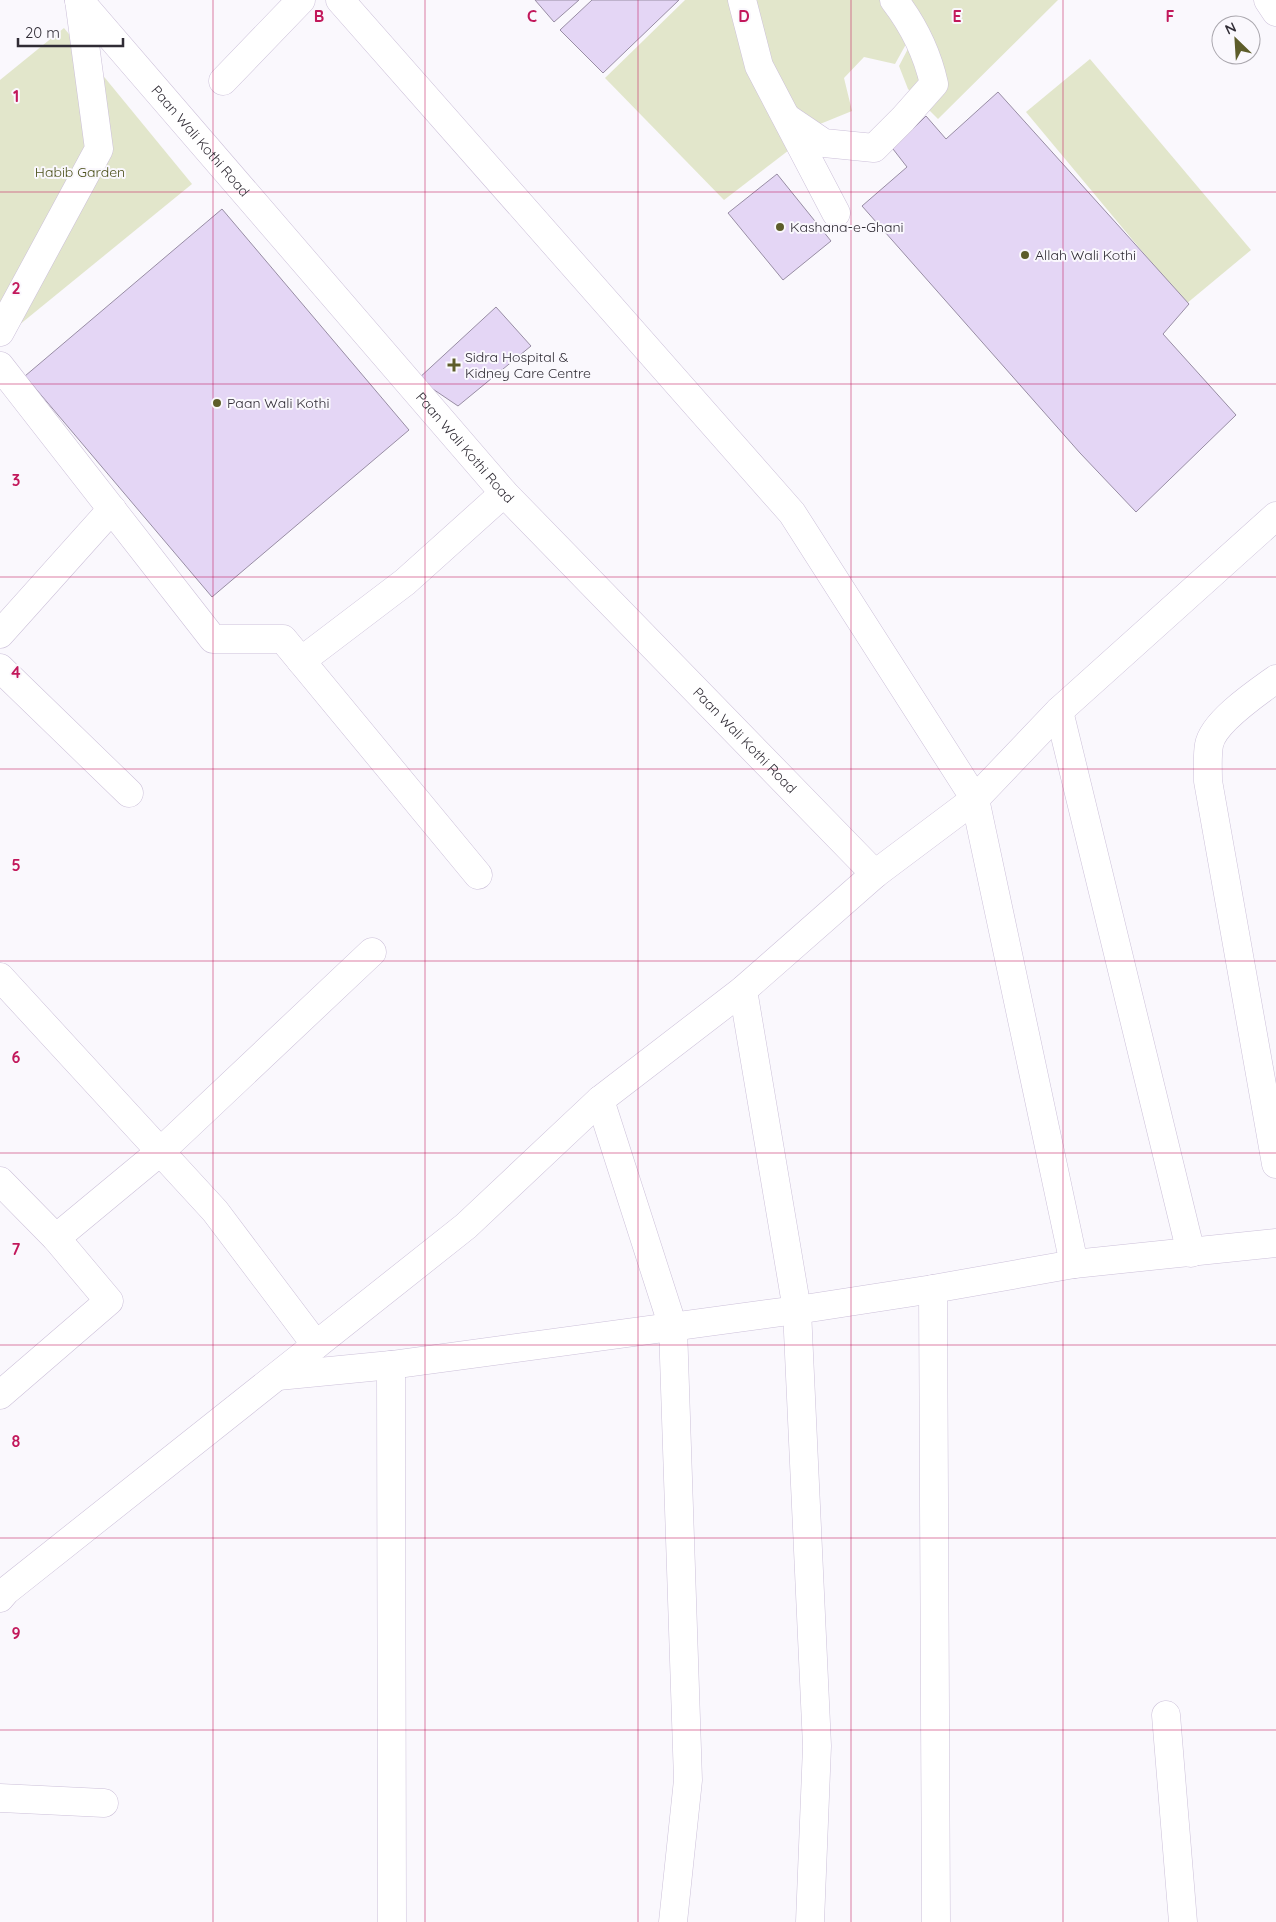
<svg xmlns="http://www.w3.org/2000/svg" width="1276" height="1922" font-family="Quicksand,sans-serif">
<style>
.green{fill:#e2e6cb}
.building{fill:#e4d6f5;stroke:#988da4}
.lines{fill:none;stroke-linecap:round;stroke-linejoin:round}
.street-casing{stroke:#ccc0d9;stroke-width:29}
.street{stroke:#fff;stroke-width:28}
.grid{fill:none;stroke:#c2185b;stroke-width:1;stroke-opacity:0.55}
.poi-dot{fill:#5d5d2a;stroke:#faf8fd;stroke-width:2}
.labels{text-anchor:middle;stroke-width:4;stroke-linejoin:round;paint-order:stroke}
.street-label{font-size:14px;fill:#302c35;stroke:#faf8fd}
.park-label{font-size:14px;fill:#4c511b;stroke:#faf8fd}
.poi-label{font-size:14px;fill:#302c35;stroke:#faf8fd;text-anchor:start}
.grid-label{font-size:16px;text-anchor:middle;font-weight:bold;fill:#c2185b;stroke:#faf8fd;stroke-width:4;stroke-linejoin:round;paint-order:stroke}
</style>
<rect width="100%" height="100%" fill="#faf8fd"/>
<g class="green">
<path d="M685 0H733L793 147 724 200 605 78Z"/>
<path d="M756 0H890L910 37 895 64 864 57 844 78 852 111 820 124 792 106 773 67Z"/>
<path d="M894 0H1058L938 119 908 89 899 66 912 41Z"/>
<path d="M64 28 192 184 13 330 0 314V80Z"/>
<path d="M1090 59 1251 250 1186 304 1026 112Z"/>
</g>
<g class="building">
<path d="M535 0H579L554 22Z"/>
<path d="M592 0H679L603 73 560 30Z"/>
<path d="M998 92 1189 304 1163 334 1236 415 1136 512 1080 453 862 206 907 167 893 149 926 116 946 139Z"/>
<path d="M777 174 831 241 783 280 728 213Z"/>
<path d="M222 209 409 430 212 597 25 376Z"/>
<path d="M496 307 531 346 458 406 418 379Z"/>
</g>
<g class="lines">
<defs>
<g id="street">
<path id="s1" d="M79 0 504 493 875 874"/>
<path d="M340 0 792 513 975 799 1074 1264"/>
<path d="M742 0 759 66 836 213"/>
<path d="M1268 0 1276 12"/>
<path d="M223 81 301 0"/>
<path d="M787 118 824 143 874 148 903 119 934 84C927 52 914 26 894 0"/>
<path d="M0 332 99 149 79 0"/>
<path d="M0 366 213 639H283L478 875"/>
<path d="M0 634 112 509"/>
<path d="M301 661 405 582 504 493"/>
<path d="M0 668 129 793"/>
<path d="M1276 679C1258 692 1213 722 1209 745 1207 756 1208 769 1208 781L1276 1164"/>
<path d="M1059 711 1191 1253"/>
<path d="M0 977 215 1211 316 1345"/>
<path d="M743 990 797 1310 817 1746 810 1922"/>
<path d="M600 1100 673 1327 688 1780 673 1922"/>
<path d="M0 1181 56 1238 109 1301 0 1395"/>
<path d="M56 1238 161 1151 372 952"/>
<path d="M933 1289 936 1922"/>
<path d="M391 1365 392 1922"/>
<path d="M278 1376 391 1365 797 1310 933 1289 1074 1264 1276 1243"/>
<path d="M0 1598 6 1591 466 1226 600 1100 743 990 875 874 975 799 1059 711 1276 516"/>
<path d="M1166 1715 1183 1922"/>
<path d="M0 1798 104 1803"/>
</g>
</defs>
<use href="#street" class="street-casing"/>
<use href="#street" class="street"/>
</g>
<path class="grid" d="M213 0V1922M425 0V1922M638 0V1922M851 0V1922M1063 0V1922M0 192H1276M0 384H1276M0 577H1276M0 769H1276M0 961H1276M0 1153H1276M0 1345H1276M0 1538H1276M0 1730H1276"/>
<g class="poi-dot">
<circle cx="780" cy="227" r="5"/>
<circle cx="1025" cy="255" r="5"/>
<path d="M451.5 357.5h5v5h5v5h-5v5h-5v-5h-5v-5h5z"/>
<circle cx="217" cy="403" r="5"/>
</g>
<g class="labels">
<g class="street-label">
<text dy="5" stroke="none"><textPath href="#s1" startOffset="186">Paan Wali Kothi Road</textPath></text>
<text dy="5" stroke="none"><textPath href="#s1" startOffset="591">Paan Wali Kothi Road</textPath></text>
<text dy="5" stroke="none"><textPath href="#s1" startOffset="996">Paan Wali Kothi Road</textPath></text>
</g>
<g class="park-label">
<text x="80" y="177">Habib Garden</text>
</g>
<g class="poi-label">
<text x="790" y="232">Kashana-e-Ghani</text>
<text x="1035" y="260">Allah Wali Kothi</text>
<text x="465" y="362">Sidra Hospital &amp;<tspan x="465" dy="16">Kidney Care Centre</tspan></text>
<text x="227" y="408">Paan Wali Kothi</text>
</g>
</g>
<g class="grid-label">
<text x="319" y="22">B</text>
<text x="532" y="22">C</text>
<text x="744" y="22">D</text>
<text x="957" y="22">E</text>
<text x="1170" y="22">F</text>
<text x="16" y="102">1</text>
<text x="16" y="294">2</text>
<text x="16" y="486">3</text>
<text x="16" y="678">4</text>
<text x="16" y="871">5</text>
<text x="16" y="1063">6</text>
<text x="16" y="1255">7</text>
<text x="16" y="1447">8</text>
<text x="16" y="1639">9</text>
</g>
<g transform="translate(1236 40) rotate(335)"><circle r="24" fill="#faf8fd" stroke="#a9a6ad"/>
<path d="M0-4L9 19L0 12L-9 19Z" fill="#5d5d2a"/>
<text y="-8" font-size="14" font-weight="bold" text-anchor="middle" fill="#302c35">N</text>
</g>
<path d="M18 38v8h105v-8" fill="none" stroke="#302c35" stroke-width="2.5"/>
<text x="25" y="38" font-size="15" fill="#302c35" stroke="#faf8fd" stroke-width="4" paint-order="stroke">20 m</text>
</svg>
